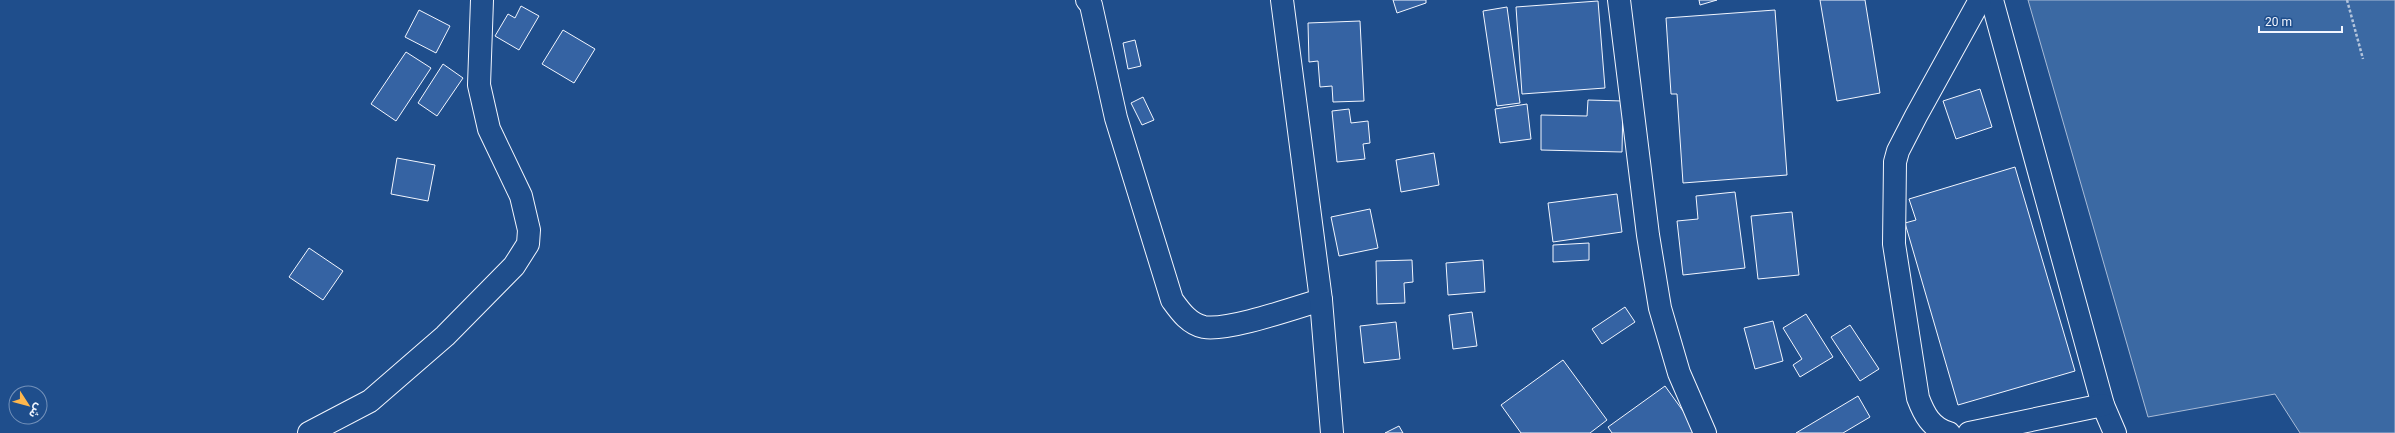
<svg xmlns="http://www.w3.org/2000/svg" width="2395" height="433" font-family="Roboto,'Noto Sans Arabic',sans-serif">
<style>
.water{fill:#3b69a3;stroke:#a8bbd7}
.building{fill:#3563a3;stroke:#f2f6ff}
.lines{fill:none;stroke-linecap:round;stroke-linejoin:round}
.minor-casing{stroke:#f2f6ff;stroke-width:24}
.secondary-casing{stroke:#f2f6ff;stroke-width:24}
.path{stroke:#b3c4dc;stroke-width:2.5;stroke-dasharray:3 2;stroke-linecap:butt}
.minor{stroke:#1f4e8c;stroke-width:22}
.secondary{stroke:#1f4e8c;stroke-width:22}
</style>
<rect width="100%" height="100%" fill="#1f4e8c"/>
<path class="water" d="M2028 0H2395V433H2300L2275 394 2148 417Z"/>
<g class="building">
<path d="M1393 0H1426V3L1397 13Z"/>
<path d="M1699 0H1717L1700 5Z"/>
<path d="M1820 0H1865L1880 93 1837 101Z"/>
<path d="M1598 1 1605 88 1522 94 1516 7Z"/>
<path d="M521 6 539 16 519 50 495 36 508 14 515 18Z"/>
<path d="M1507 7 1520 103 1497 106 1483 11Z"/>
<path d="M419 10 450 26 436 53 405 37Z"/>
<path d="M1775 10 1787 175 1683 183 1677 94H1671L1666 18Z"/>
<path d="M1360 21 1364 101 1333 102 1332 86 1320 87 1318 61 1309 62 1308 23Z"/>
<path d="M563 30 595 49 574 83 542 64Z"/>
<path d="M1135 40 1141 66 1128 69 1123 43Z"/>
<path d="M406 52 431 68 396 121 371 104Z"/>
<path d="M443 64 463 78 437 116 418 103Z"/>
<path d="M1980 89 1992 127 1956 139 1943 101Z"/>
<path d="M1143 97 1154 120 1142 125 1131 103Z"/>
<path d="M1588 100 1623 101 1622 152 1541 150V115L1587 116Z"/>
<path d="M1527 104 1531 139 1500 143 1495 109Z"/>
<path d="M1349 109 1351 123 1368 121 1370 143 1363 144 1365 159 1337 162 1332 111Z"/>
<path d="M1434 153 1439 185 1401 192 1396 160Z"/>
<path d="M397 158 435 165 428 201 391 194Z"/>
<path d="M2015 167 2075 371 1958 405 1905 223 1916 220 1909 199Z"/>
<path d="M1735 192 1745 268 1683 275 1677 221 1698 219 1696 196Z"/>
<path d="M1617 194 1622 232 1553 242 1548 203Z"/>
<path d="M1370 209 1378 248 1339 256 1331 217Z"/>
<path d="M1792 212 1799 275 1758 279 1751 216Z"/>
<path d="M1589 243V260L1553 262V245Z"/>
<path d="M309 248 343 271 323 300 289 277Z"/>
<path d="M1412 260 1413 282 1404 283 1405 303 1377 304 1376 261Z"/>
<path d="M1483 260 1485 292 1448 295 1446 263Z"/>
<path d="M1625 307 1635 322 1602 344 1592 329Z"/>
<path d="M1472 312 1477 346 1453 349 1449 315Z"/>
<path d="M1806 314 1833 357 1800 377 1793 365 1802 359 1783 328Z"/>
<path d="M1773 321 1783 361 1755 369 1744 328Z"/>
<path d="M1396 322 1400 359 1364 363 1360 326Z"/>
<path d="M1850 325 1879 369 1860 381 1831 337Z"/>
<path d="M1563 360 1607 420 1590 433H1521L1501 405Z"/>
<path d="M1665 386 1699 433H1612L1608 427Z"/>
<path d="M1858 396 1870 417 1843 433H1796Z"/>
<path d="M1399 426 1403 433H1385Z"/>
</g>
<g class="lines">
<defs>
<g id="minor">
<path d="M1087 0 1091 5 1116 118 1172 300C1180 311 1189 324 1204 327 1229 331 1294 308 1321 300"/>
<path d="M1282 0 1321 300 1332 433"/>
<path d="M1992 0 2103 405 2115 433"/>
<path d="M309 433 370 401 445 336 514 266 528 244 529 230 521 196 489 129 479 85 482 0"/>
<path d="M1949 433C1931 428 1924 414 1918 398L1894 244 1895 162 1898 151 1916 116 1980 0"/>
<path d="M1969 433 2103 405"/>
</g>
<path id="secondary" d="M1619 0 1648 235 1660 308 1679 373 1705 433"/>
</defs>
<use href="#minor" class="minor-casing"/>
<use href="#secondary" class="secondary-casing"/>
<path class="path" d="M2347 0 2363 59"/>
<use href="#minor" class="minor"/>
<use href="#secondary" class="secondary"/>
</g>
<g transform="translate(28 405) rotate(126)"><circle r="19" fill="#1f4e8c" stroke="#7391ba"/>
<path d="M0-3L7 15L0 10L-7 15Z" fill="#ffb74d"/>
<text y="-6" font-size="11" font-weight="bold" text-anchor="middle" fill="#f2f6ff">ش</text>
</g>
<path d="M2259 26v6h83v-6" fill="none" stroke="#f2f6ff" stroke-width="2"/>
<text x="2265" y="26" font-size="12" fill="#f2f6ff" stroke="#1f4e8c" stroke-width="3" paint-order="stroke">20 m</text>
</svg>
